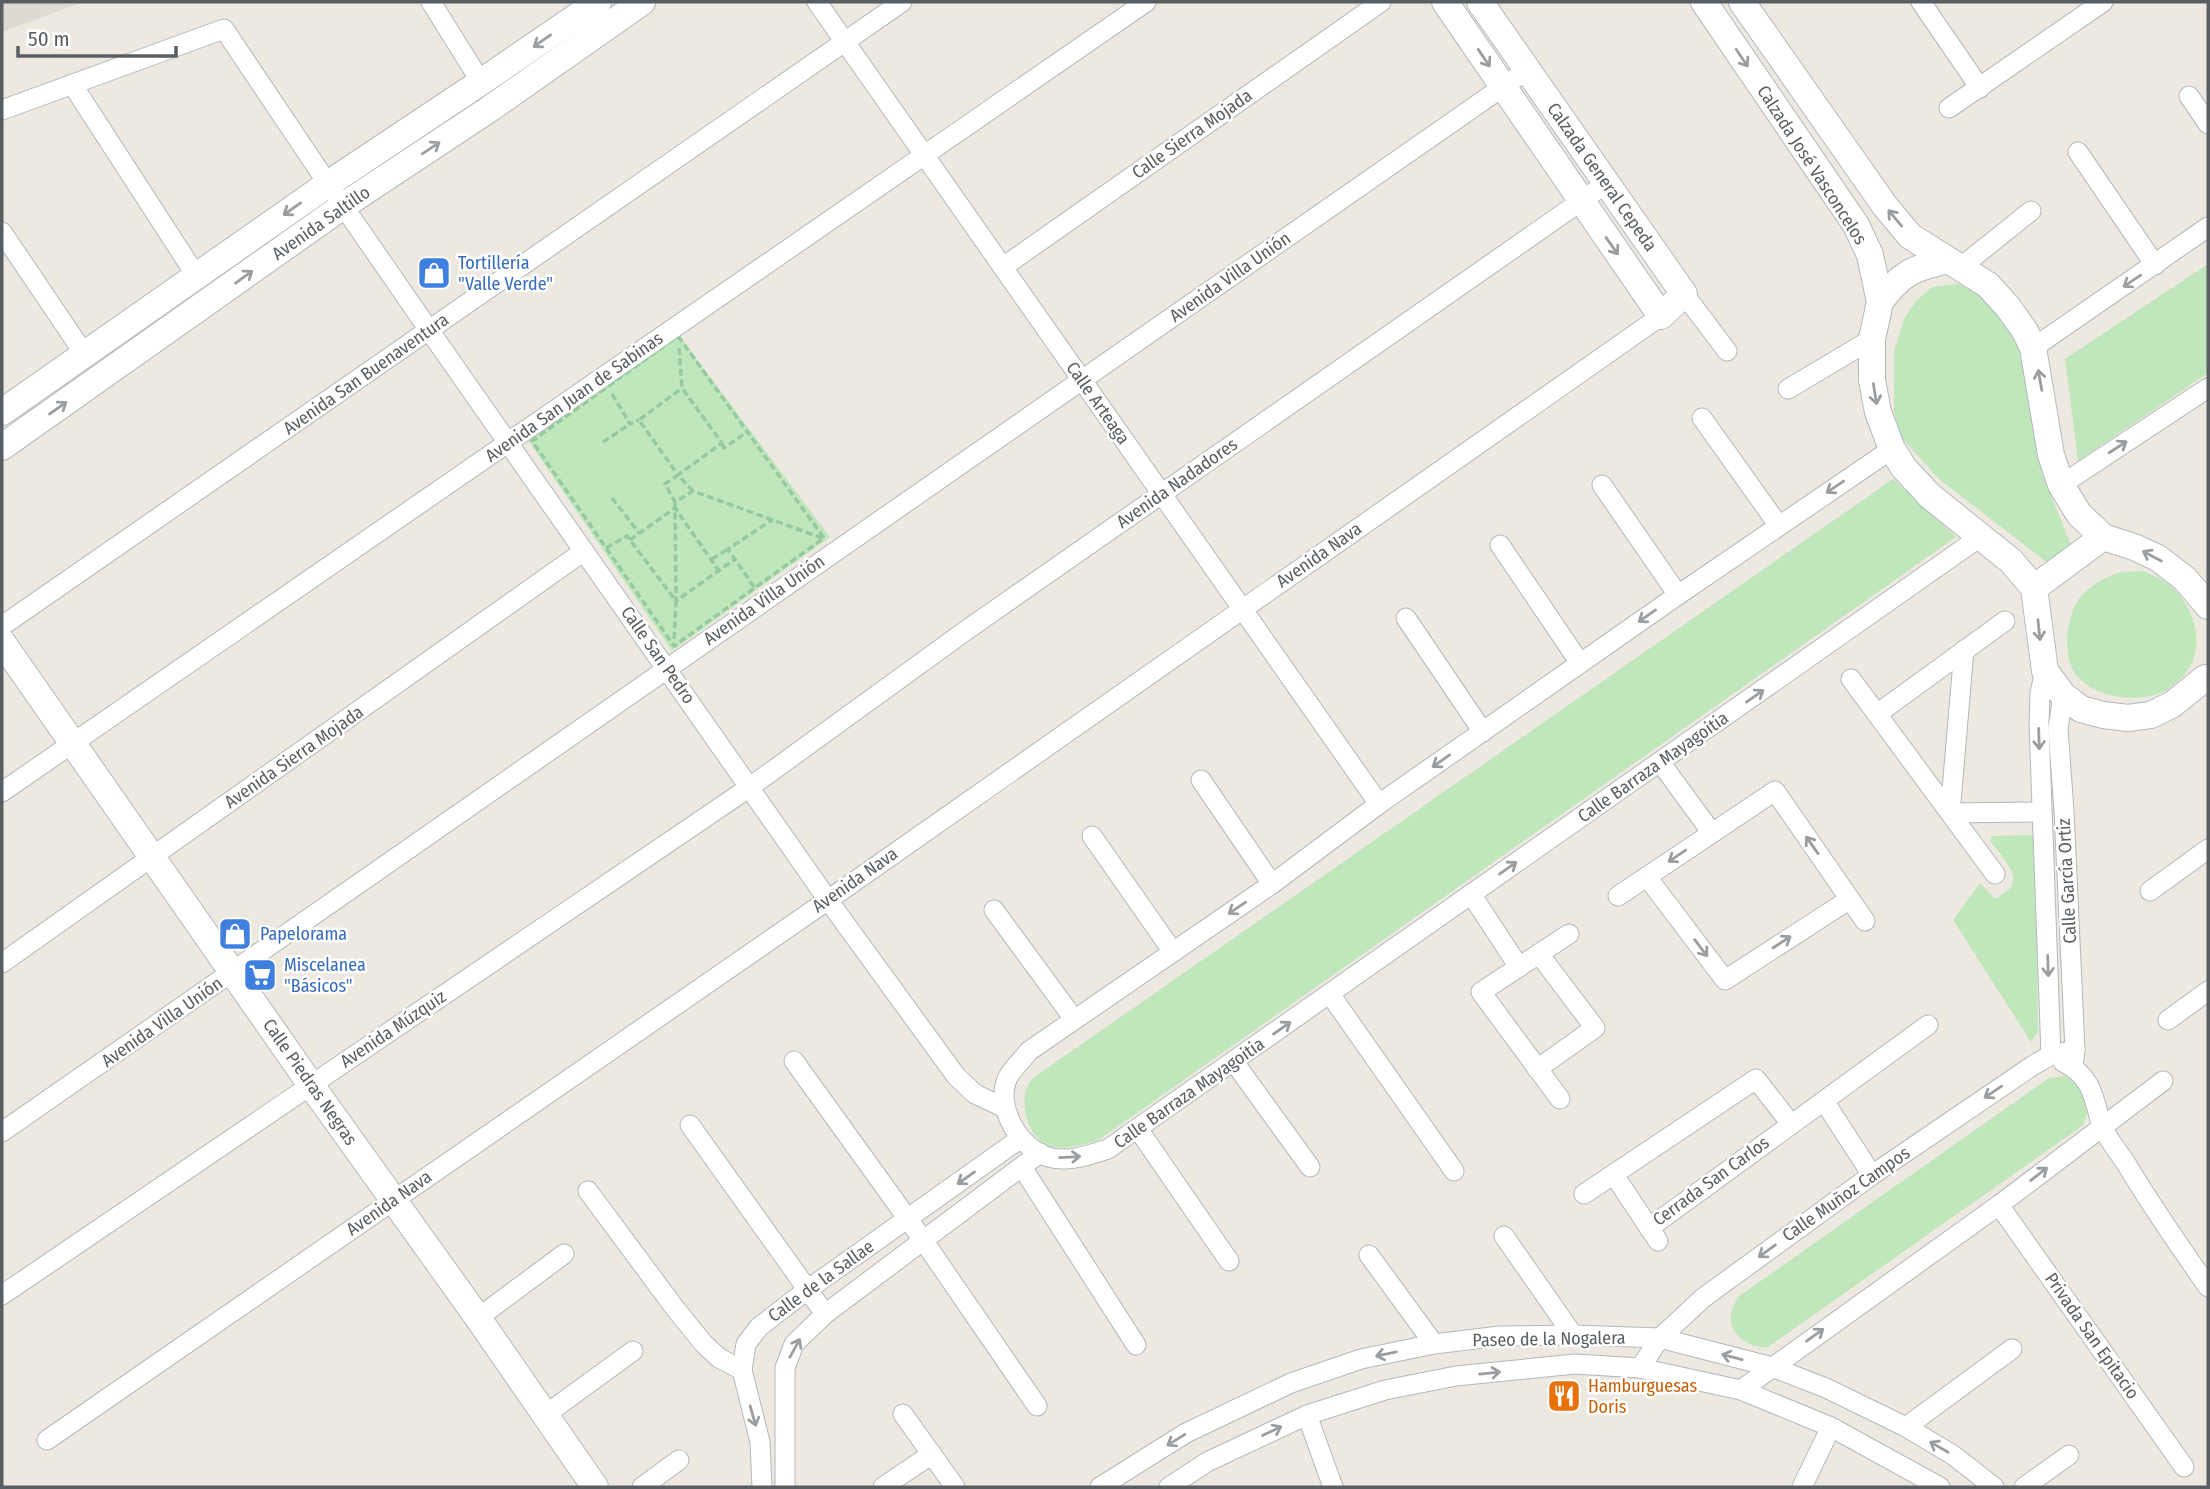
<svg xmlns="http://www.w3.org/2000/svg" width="2210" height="1489" font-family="'Fira Sans Condensed',sans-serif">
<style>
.education{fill:#dfdad1}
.green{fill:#c0e6bc}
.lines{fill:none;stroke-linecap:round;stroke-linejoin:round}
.street-casing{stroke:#b3b8bc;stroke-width:21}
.secondary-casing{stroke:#b4b9be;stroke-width:28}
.path{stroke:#96c99f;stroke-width:3.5;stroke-dasharray:7 3.5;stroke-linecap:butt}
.street{stroke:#fff;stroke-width:19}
.secondary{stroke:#fff;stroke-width:26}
.oneway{stroke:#9b9ea1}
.labels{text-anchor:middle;stroke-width:5;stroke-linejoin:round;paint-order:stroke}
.street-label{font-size:18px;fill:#595e62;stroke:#fff}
.shop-label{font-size:18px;fill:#366cbe;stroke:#fff;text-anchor:start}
.food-label{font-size:18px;fill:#c56008;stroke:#fff;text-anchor:start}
</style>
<rect width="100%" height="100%" fill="#ede9e0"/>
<path class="education" d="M2 2H83L2 32Z"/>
<g class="green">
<path d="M2208 264V373L2078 461 2065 359Z"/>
<path d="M1959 284 1975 291 1997 314 2015 340 2027 372 2041 471 2071 545 2048 563 1939 479 1900 436 1894 411V351L1905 317 1916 301 1932 287Z"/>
<path d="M678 334 830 537 672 651 528 440Z"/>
<path d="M1893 479 1956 537 1097 1141C1084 1144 1066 1150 1053 1147 1030 1141 1022 1112 1025 1092 1026 1087 1030 1082 1033 1078Z"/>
<path d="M2143 571C2151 575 2160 578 2167 583 2196 605 2210 653 2179 680 2175 683 2171 688 2167 690 2141 705 2086 698 2072 668 2063 647 2067 614 2081 596 2089 587 2105 577 2117 573 2125 571 2135 572 2143 571Z"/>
<path d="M2036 835 2038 1032 2031 1042 1953 920 1980 883 1995 899C2001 895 2009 891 2012 885 2019 872 1997 851 1990 841L1991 836Z"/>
<path d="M2065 1076C2084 1086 2095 1107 2082 1126L1768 1347C1749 1349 1728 1334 1731 1313 1732 1308 1736 1301 1738 1297L2049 1078Z"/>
</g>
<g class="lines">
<defs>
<g id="street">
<path d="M431 2 481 82"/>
<path d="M817 2 1379 804"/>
<path d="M1921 2 1980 88"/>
<path d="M72 84 197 277"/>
<path d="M2189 96 2208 124"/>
<path d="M1949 108 2103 2"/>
<path d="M2 110 224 29 328 184 429 330 828 900 956 1076 975 1094 1005 1108"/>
<path d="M2078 152 2155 265"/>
<path d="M2 232 85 355"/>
<path d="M1003 267 1381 2"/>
<path d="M1961 267 2031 211"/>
<path d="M1684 294 1727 351"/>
<path d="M2033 348 2208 227"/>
<path d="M1788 389 1872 339"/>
<path d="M1702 418 1779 526"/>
<path d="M1892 449 1678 595 1379 804 1272 884 1029 1051C1023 1059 1013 1068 1008 1077 994 1106 1019 1148 1048 1157 1068 1163 1089 1155 1108 1149L1980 537"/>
<path d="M1602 485 1678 595"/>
<path d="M2061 485 2208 388"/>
<path d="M1500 545 1580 663"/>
<path d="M1406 618 1483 732"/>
<path d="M2 626 902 2"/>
<path d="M1964 650 1950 813 2042 812"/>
<path d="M2045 671 2040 693 2039 724 2051 1055"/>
<path d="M1851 679 1995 874"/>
<path d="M2063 695 2058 729 2064 811 2075 1050 2073 1066"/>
<path d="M1877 714 2005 621"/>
<path d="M1660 762 1712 833"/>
<path d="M1201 780 1272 884"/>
<path d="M2 792 1146 2"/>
<path d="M1092 836 1173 952"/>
<path d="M1647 877 1725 980 1850 899"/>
<path d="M2150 891 2208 849"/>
<path d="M1471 894 1519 967"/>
<path d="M1618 896 1775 791 1865 921"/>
<path d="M994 910 1074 1019"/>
<path d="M2 963 584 551"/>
<path d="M1330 994 1454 1171"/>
<path d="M2168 1020 2208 991"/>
<path d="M794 1061 923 1240 1037 1406"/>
<path d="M1234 1062 1310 1167"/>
<path d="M2063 1062C2092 1076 2093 1096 2101 1123 2106 1138 2119 1152 2127 1165 2152 1207 2180 1247 2208 1287"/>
<path d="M1537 1069 1595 1028 1539 954"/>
<path d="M1560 1099 1481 992 1569 934"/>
<path d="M1824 1101 1872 1175"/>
<path d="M690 1125 825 1314"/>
<path d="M1138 1129 1229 1261"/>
<path d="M2 1132 1527 70"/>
<path d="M1022 1167 1136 1345"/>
<path d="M1614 1175 1658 1241"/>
<path d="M588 1191 674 1307 703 1343 719 1358 742 1370"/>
<path d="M1584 1194 1756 1079 1791 1124"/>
<path d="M1999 1205 2184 1467"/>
<path d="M1649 1228 1928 1025"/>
<path d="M1504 1236 1573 1335"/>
<path d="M1369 1255 1434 1344"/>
<path d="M2 1295 750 787 968 629 1607 183"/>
<path d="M478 1318 564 1254"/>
<path d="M1640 1368 1660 1338 1703 1298 1872 1175 2032 1066 2051 1055 2075 1050"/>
<path d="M1741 1390 1999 1205 2163 1081"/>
<path d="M903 1414 955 1487"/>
<path d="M545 1415 633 1351"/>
<path d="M1307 1415 1333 1487"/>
<path d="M1906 1427 2012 1349"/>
<path d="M47 1440 828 900 1661 316"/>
<path d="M642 1487 679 1460"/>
<path d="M762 1487 760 1442 742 1370 746 1344 759 1327 807 1290 1021 1138"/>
<path d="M785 1487V1368L794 1344 825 1314 1040 1153"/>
<path d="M883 1487 932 1454"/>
<path d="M1100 1487 1186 1433 1291 1383 1361 1359 1434 1344 1500 1336 1573 1335 1660 1338 1772 1367 1826 1388 1906 1427 1953 1455 1994 1487"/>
<path d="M1169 1487 1207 1462 1307 1415 1385 1390 1456 1376 1575 1364 1640 1368 1741 1390 1831 1427 1940 1487"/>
<path d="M1802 1487 1831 1427"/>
<path d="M2024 1487 2069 1455"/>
</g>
<g id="secondary">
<path d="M1445 2 1661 316 1684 294 1480 2"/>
<path d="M1704 2 1856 225 1870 255 1880 302 1872 339V380L1878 412 1892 449 1904 468 1930 496 2011 561 2034 588 2045 671 2063 695 2081 709 2103 715 2128 718 2151 715 2173 704 2205 678H2208"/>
<path d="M1742 2 1885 206 1910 236 1988 285 2008 307 2025 331 2033 348 2051 455 2061 485 2079 514 2103 537 2134 547 2158 558 2185 579 2208 606"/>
<path d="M1880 302C1901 273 1913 268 1948 260"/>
<path d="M2 412 328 184 481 82 598 2"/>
<path d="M2 447 343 206 491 108 642 2"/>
<path d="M2034 588 2103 537"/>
<path d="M2 642 311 1085 478 1318 595 1487"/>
</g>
</defs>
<use href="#street" class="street-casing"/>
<use href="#secondary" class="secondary-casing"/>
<g class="path">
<path d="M678 336 824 538 674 646 532 441Z"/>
<path d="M679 348 682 388 722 443 678 475 639 420 682 388"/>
<path d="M612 394 630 424 639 420"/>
<path d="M603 442 630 424"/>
<path d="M722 444 724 448 747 432"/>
<path d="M693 491 678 475 665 484 675 502 693 491 822 538"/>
<path d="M612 498 639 533"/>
<path d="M675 502 676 601 735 559"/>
<path d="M630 540 675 508 719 571"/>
<path d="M606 548 627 536 676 601 674 641"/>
<path d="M712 559 728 549"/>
<path d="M754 587 728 549 772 520"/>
</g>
<use href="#street" class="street"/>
<use href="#secondary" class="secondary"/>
</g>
<defs><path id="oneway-shaft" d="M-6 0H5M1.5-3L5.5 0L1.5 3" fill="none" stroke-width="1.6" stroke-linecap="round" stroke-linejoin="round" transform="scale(1.75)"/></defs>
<g class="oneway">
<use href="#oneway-shaft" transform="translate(542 41) rotate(145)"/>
<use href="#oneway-shaft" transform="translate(1484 58) rotate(56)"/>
<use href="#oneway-shaft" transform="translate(1742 58) rotate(56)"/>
<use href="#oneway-shaft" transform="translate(431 148) rotate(-34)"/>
<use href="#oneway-shaft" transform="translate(292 209) rotate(145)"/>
<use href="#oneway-shaft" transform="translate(1895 218) rotate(-130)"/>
<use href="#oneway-shaft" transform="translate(1612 246) rotate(55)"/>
<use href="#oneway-shaft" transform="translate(244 277) rotate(-36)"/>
<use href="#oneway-shaft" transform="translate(2132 281) rotate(146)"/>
<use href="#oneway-shaft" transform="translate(2040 380) rotate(-100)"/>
<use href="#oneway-shaft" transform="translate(1875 394) rotate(81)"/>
<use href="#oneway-shaft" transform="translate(58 408) rotate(-35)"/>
<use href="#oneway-shaft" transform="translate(2118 447) rotate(-33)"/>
<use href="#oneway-shaft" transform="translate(1835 487) rotate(146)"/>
<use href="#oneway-shaft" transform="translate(2152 556) rotate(-152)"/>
<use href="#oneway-shaft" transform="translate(1647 616) rotate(145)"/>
<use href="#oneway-shaft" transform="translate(2039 630) rotate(84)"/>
<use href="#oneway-shaft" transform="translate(1755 696) rotate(-35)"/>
<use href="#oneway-shaft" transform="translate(2039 739) rotate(88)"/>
<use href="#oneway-shaft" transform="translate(1441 761) rotate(145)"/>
<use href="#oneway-shaft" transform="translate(1812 845) rotate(-125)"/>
<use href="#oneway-shaft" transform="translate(1677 856) rotate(146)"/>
<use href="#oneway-shaft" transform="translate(1508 868) rotate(-35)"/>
<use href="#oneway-shaft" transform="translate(1237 908) rotate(146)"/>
<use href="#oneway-shaft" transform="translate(1782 942) rotate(-33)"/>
<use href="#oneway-shaft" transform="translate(1701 948) rotate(53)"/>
<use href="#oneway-shaft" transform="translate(2048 966) rotate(88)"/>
<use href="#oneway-shaft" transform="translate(1282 1028) rotate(-35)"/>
<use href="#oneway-shaft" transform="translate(1993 1092) rotate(146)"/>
<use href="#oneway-shaft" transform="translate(1070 1157) rotate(-3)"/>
<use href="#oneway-shaft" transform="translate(2039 1174) rotate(-38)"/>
<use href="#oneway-shaft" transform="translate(966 1178) rotate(145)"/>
<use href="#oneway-shaft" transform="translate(1767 1251) rotate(144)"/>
<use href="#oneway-shaft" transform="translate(1815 1335) rotate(-36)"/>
<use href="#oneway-shaft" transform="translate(795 1348) rotate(-61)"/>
<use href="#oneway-shaft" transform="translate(1386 1354) rotate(168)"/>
<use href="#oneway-shaft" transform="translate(1732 1357) rotate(-165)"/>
<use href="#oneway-shaft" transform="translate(1490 1373) rotate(-6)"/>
<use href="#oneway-shaft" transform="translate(753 1416) rotate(74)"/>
<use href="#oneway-shaft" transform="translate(1272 1431) rotate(-25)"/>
<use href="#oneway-shaft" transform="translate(1176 1440) rotate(148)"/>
<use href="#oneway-shaft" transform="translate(1939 1447) rotate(-150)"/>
</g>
<defs>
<symbol id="shop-square" viewBox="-11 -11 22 22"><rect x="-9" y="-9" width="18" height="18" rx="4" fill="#3f7fe0" stroke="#fff"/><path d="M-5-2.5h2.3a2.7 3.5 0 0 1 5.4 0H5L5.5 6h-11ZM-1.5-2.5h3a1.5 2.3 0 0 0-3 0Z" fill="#fff"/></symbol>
<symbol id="supermarket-square" viewBox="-11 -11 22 22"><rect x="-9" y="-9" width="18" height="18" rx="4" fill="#3f7fe0" stroke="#fff"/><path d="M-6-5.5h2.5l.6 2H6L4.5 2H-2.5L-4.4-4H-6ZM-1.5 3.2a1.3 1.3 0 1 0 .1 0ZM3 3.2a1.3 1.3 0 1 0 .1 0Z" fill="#fff"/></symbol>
<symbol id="restaurant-square" viewBox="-11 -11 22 22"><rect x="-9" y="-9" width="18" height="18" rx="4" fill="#e8710a" stroke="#fff"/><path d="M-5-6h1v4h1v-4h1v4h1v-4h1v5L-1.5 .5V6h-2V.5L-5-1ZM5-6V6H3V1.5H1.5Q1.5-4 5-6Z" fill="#fff"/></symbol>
</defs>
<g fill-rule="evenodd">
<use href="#shop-square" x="415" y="254" width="38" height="38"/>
<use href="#shop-square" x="216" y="915" width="38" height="38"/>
<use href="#supermarket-square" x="241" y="956" width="38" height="38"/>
<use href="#restaurant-square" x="1545" y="1377" width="38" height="38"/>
</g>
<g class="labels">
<g class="street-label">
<text transform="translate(1192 134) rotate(-35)" y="6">Calle Sierra Mojada</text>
<text transform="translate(1812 165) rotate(57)" y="6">Calzada José Vasconcelos</text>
<text transform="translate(1602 177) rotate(55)" y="6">Calzada General Cepeda</text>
<text transform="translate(321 223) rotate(-35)" y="6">Avenida Saltillo</text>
<text transform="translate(1230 277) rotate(-35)" y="6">Avenida Villa Unión</text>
<text transform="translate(366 374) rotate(-35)" y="6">Avenida San Buenaventura</text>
<text transform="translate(574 397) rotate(-35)" y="6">Avenida San Juan de Sabinas</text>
<text transform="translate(1098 403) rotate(55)" y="6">Calle Arteaga</text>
<text transform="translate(1177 483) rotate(-35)" y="6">Avenida Nadadores</text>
<text transform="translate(1319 555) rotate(-35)" y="6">Avenida Nava</text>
<text transform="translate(764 600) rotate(-35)" y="6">Avenida Villa Unión</text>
<text transform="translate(658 655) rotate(55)" y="6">Calle San Pedro</text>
<text transform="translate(294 757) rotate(-35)" y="6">Avenida Sierra Mojada</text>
<text transform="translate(1653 767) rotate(-35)" y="6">Calle Barraza Mayagoitia</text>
<text transform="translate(855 880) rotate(-35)" y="6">Avenida Nava</text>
<text transform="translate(2067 881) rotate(-93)" y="6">Calle García Ortiz</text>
<text transform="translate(162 1022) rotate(-35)" y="6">Avenida Villa Unión</text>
<text transform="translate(393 1029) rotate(-34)" y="6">Avenida Múzquiz</text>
<text transform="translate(310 1082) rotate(55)" y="6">Calle Piedras Negras</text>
<text transform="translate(1189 1093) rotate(-35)" y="6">Calle Barraza Mayagoitia</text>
<text transform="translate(1711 1181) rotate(-36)" y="6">Cerrada San Carlos</text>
<text transform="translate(1846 1194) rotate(-35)" y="6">Calle Muñoz Campos</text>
<text transform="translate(389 1203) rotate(-35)" y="6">Avenida Nava</text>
<text transform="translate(821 1281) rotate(-36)" y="6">Calle de la Sallae</text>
<text transform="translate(2092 1336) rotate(55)" y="6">Privada San Epitacio</text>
<text transform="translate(1549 1339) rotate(-1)" y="6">Paseo de la Nogalera</text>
</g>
<g class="shop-label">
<text x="458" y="269">Tortillería<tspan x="458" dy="21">"Valle Verde"</tspan></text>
<text x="260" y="940">Papelorama</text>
<text x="284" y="971">Miscelanea<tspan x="284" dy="21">"Básicos"</tspan></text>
</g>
<g class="food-label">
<text x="1588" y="1392">Hamburguesas<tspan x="1588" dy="21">Doris</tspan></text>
</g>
</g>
<rect width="2210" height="1489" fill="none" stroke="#595e62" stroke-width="7"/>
<path d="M18 46v10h158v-10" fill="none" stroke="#595e62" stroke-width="3.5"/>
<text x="28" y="46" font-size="21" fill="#595e62" stroke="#ffffff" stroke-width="5" paint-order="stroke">50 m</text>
</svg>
